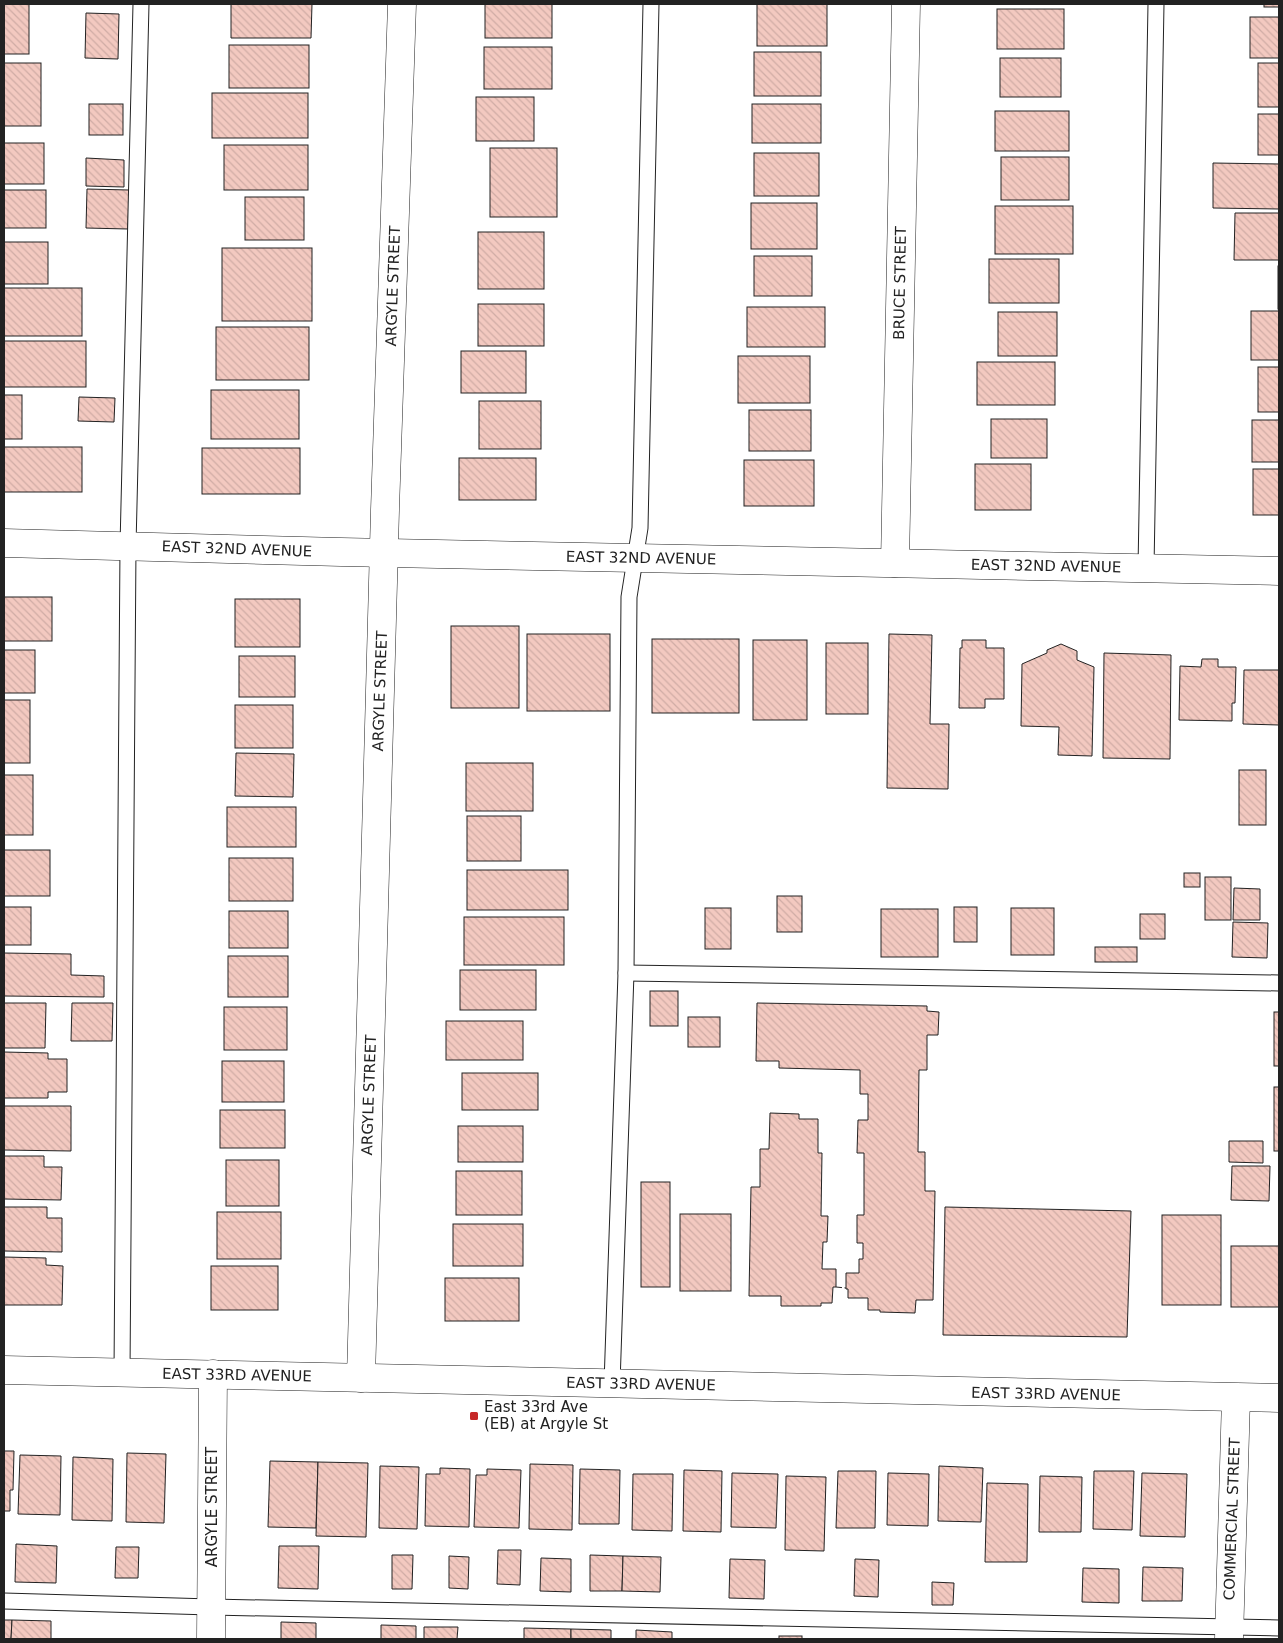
<svg xmlns="http://www.w3.org/2000/svg" width="1283" height="1643" font-family="'DejaVu Sans',sans-serif">
<style>
.building{fill:url(#building-back-hatch);stroke:#222}
.lines{fill:none;stroke-linecap:round;stroke-linejoin:round}
.service-casing{stroke:#222;stroke-width:17}
.minor-casing{stroke:#222;stroke-width:29}
.tertiary-casing{stroke:#222;stroke-width:29}
.service{stroke:#fff;stroke-width:15}
.minor{stroke:#fff;stroke-width:28}
.tertiary{stroke:#fff;stroke-width:28}
.fence{stroke:#222;stroke-width:1;stroke-dasharray:6 2.5;stroke-linecap:butt}
.poi-dot{fill:#c62828;stroke:#fff;stroke-width:2}
.labels{text-anchor:middle;stroke-width:4;stroke-linejoin:round;paint-order:stroke}
.street-label{font-size:15px;fill:#222;stroke:#fff}
.poi-label{font-size:15px;fill:#222;stroke:#fff;text-anchor:start}
</style>
<defs>
<pattern id="building-back-hatch" width="6" height="6" patternUnits="userSpaceOnUse" patternTransform="scale(1.25)"><rect width="6" height="6" fill="#f3c9c0"/><path d="M-1 5l2 2M0 0l6 6M5-1l2 2" fill="none" stroke="#d0aca5"/></pattern>
</defs>
<rect width="100%" height="100%" fill="#fff"/>
<g class="building">
<rect x="4" y="4" width="25" height="50"/>
<path d="M231 4H312L311 38H231Z"/>
<rect x="485" y="4" width="67" height="34"/>
<rect x="757" y="4" width="70" height="42"/>
<rect x="1264" y="4" width="15" height="3"/>
<rect x="997" y="9" width="67" height="40"/>
<path d="M86 13 119 14 118 59 85 58Z"/>
<rect x="1250" y="17" width="29" height="41"/>
<rect x="229" y="45" width="80" height="43"/>
<rect x="484" y="47" width="68" height="42"/>
<rect x="754" y="52" width="67" height="44"/>
<rect x="1000" y="58" width="61" height="39"/>
<rect x="4" y="63" width="37" height="63"/>
<rect x="1258" y="63" width="21" height="44"/>
<rect x="212" y="93" width="96" height="45"/>
<rect x="476" y="97" width="58" height="44"/>
<rect x="89" y="104" width="34" height="31"/>
<rect x="752" y="104" width="69" height="39"/>
<rect x="995" y="111" width="74" height="40"/>
<rect x="1258" y="114" width="21" height="41"/>
<rect x="4" y="143" width="40" height="41"/>
<rect x="224" y="145" width="84" height="45"/>
<rect x="490" y="148" width="67" height="69"/>
<rect x="754" y="153" width="65" height="43"/>
<rect x="1001" y="157" width="68" height="43"/>
<path d="M86 158 124 160V187L86 186Z"/>
<path d="M1213 163 1279 164V209L1213 208Z"/>
<path d="M87 189 129 190 128 229 86 228Z"/>
<rect x="4" y="190" width="42" height="38"/>
<rect x="245" y="197" width="59" height="43"/>
<rect x="751" y="203" width="66" height="46"/>
<rect x="995" y="206" width="78" height="48"/>
<path d="M1235 213H1279V260H1234Z"/>
<rect x="478" y="232" width="66" height="57"/>
<rect x="4" y="242" width="44" height="42"/>
<rect x="222" y="248" width="90" height="73"/>
<rect x="754" y="256" width="58" height="40"/>
<rect x="989" y="259" width="70" height="44"/>
<rect x="1278" y="266" width="1" height="43"/>
<rect x="4" y="288" width="78" height="48"/>
<rect x="478" y="304" width="66" height="42"/>
<rect x="747" y="307" width="78" height="40"/>
<rect x="1251" y="311" width="28" height="49"/>
<rect x="998" y="312" width="59" height="44"/>
<rect x="216" y="327" width="93" height="53"/>
<rect x="4" y="341" width="82" height="46"/>
<rect x="461" y="351" width="65" height="42"/>
<rect x="738" y="356" width="72" height="47"/>
<rect x="977" y="362" width="78" height="43"/>
<rect x="1258" y="367" width="21" height="45"/>
<rect x="211" y="390" width="88" height="49"/>
<rect x="4" y="395" width="18" height="44"/>
<path d="M79 397 115 398 114 422 78 421Z"/>
<rect x="479" y="401" width="62" height="48"/>
<rect x="749" y="410" width="62" height="41"/>
<rect x="991" y="419" width="56" height="39"/>
<rect x="1252" y="420" width="27" height="42"/>
<rect x="4" y="447" width="78" height="45"/>
<rect x="202" y="448" width="98" height="46"/>
<rect x="459" y="458" width="77" height="42"/>
<rect x="744" y="460" width="70" height="46"/>
<rect x="975" y="464" width="56" height="46"/>
<rect x="1253" y="469" width="26" height="46"/>
<rect x="4" y="597" width="48" height="44"/>
<rect x="235" y="599" width="65" height="48"/>
<rect x="451" y="626" width="68" height="82"/>
<rect x="527" y="634" width="83" height="77"/>
<path d="M889 634 932 635 930 724H949L948 789 887 788Z"/>
<rect x="652" y="639" width="87" height="74"/>
<rect x="753" y="640" width="54" height="80"/>
<path d="M962 640H986V648H1004V699H985V708H959L960 648H962Z"/>
<rect x="826" y="643" width="42" height="71"/>
<path d="M1061 644 1077 651V660L1094 667 1092 756 1058 755 1059 727 1021 726 1022 664 1047 653V650Z"/>
<rect x="4" y="650" width="31" height="43"/>
<path d="M1104 653 1171 655 1170 759 1103 758Z"/>
<rect x="239" y="656" width="56" height="41"/>
<path d="M1202 659H1218V667H1236L1235 703H1232V721L1179 720 1180 666 1201 667Z"/>
<path d="M1244 670H1279V731V725L1243 724Z"/>
<rect x="4" y="700" width="26" height="63"/>
<rect x="235" y="705" width="58" height="43"/>
<path d="M236 753 294 754 293 797 235 796Z"/>
<rect x="466" y="763" width="67" height="48"/>
<rect x="1239" y="770" width="27" height="55"/>
<rect x="4" y="775" width="29" height="60"/>
<rect x="227" y="807" width="69" height="40"/>
<rect x="467" y="816" width="54" height="45"/>
<rect x="4" y="850" width="46" height="46"/>
<rect x="229" y="858" width="64" height="43"/>
<rect x="467" y="870" width="101" height="40"/>
<rect x="1184" y="873" width="16" height="14"/>
<rect x="1205" y="877" width="26" height="43"/>
<path d="M1234 888 1260 889V920H1233Z"/>
<rect x="777" y="896" width="25" height="36"/>
<rect x="4" y="907" width="27" height="38"/>
<rect x="954" y="907" width="23" height="35"/>
<rect x="705" y="908" width="26" height="41"/>
<rect x="1011" y="908" width="43" height="47"/>
<rect x="881" y="909" width="57" height="48"/>
<rect x="229" y="911" width="59" height="37"/>
<rect x="1140" y="914" width="25" height="25"/>
<rect x="464" y="917" width="100" height="48"/>
<path d="M1233 922 1268 923 1267 958 1232 957Z"/>
<rect x="1095" y="947" width="42" height="15"/>
<path d="M4 953 71 954V975L104 976V997L4 996Z"/>
<rect x="228" y="956" width="60" height="41"/>
<rect x="460" y="970" width="76" height="40"/>
<rect x="650" y="991" width="28" height="35"/>
<path d="M4 1003H46L45 1048H4Z"/>
<path d="M72 1003H113L112 1041H71Z"/>
<path d="M757 1003 927 1006V1011L939 1012 938 1035H927V1070H919L918 1152H925V1191H935L933 1300H916L915 1313 880 1312V1310H868V1298H848V1289H846V1273H859V1259H863V1243H857V1215H864V1153H857L858 1120H868V1094H860V1070L779 1068V1061H756Z"/>
<rect x="224" y="1007" width="63" height="43"/>
<rect x="1274" y="1012" width="5" height="54"/>
<rect x="688" y="1017" width="32" height="30"/>
<rect x="446" y="1021" width="77" height="39"/>
<path d="M4 1052 48 1053V1059H67V1092H48V1098H4Z"/>
<rect x="222" y="1061" width="62" height="41"/>
<rect x="462" y="1073" width="76" height="37"/>
<rect x="1274" y="1087" width="5" height="64"/>
<path d="M4 1106H71V1151L4 1150Z"/>
<rect x="220" y="1110" width="65" height="38"/>
<path d="M770 1113 799 1114V1119H818V1153H822L821 1216H828L827 1242H823L822 1269H836V1287H833L832 1303H821V1306H781V1296H749L751 1187H760V1149H769Z"/>
<rect x="458" y="1126" width="65" height="36"/>
<path d="M1229 1141H1263V1163L1229 1162Z"/>
<path d="M4 1156H44V1167H62L61 1200 4 1199Z"/>
<rect x="226" y="1160" width="53" height="46"/>
<path d="M1232 1166H1270L1269 1201 1231 1200Z"/>
<rect x="456" y="1171" width="66" height="44"/>
<rect x="641" y="1182" width="29" height="105"/>
<path d="M4 1207H47V1218H62V1252L4 1251Z"/>
<path d="M945 1207 1131 1211 1127 1337 943 1335Z"/>
<rect x="217" y="1212" width="64" height="47"/>
<rect x="680" y="1214" width="51" height="77"/>
<rect x="1162" y="1215" width="59" height="90"/>
<rect x="453" y="1224" width="70" height="42"/>
<rect x="1231" y="1246" width="48" height="61"/>
<path d="M4 1257 46 1258V1265L63 1266 62 1305H4Z"/>
<rect x="211" y="1266" width="67" height="44"/>
<rect x="445" y="1278" width="74" height="43"/>
<path d="M4 1451H14L13 1490H10V1511H4Z"/>
<path d="M127 1453 166 1454 164 1523 126 1522Z"/>
<path d="M20 1455 61 1456 60 1515 18 1514Z"/>
<path d="M73 1457 113 1459 112 1521 72 1520Z"/>
<path d="M270 1461 318 1462 316 1528 268 1527Z"/>
<path d="M318 1462 368 1463 366 1537 316 1536Z"/>
<path d="M530 1464 573 1465 572 1530 529 1529Z"/>
<path d="M380 1466 419 1467 417 1529 379 1528Z"/>
<path d="M939 1466 983 1468 981 1522 938 1521Z"/>
<path d="M440 1468 470 1469 469 1527 425 1526 426 1474H440Z"/>
<path d="M487 1469 521 1470 519 1528 474 1527 476 1475H487Z"/>
<path d="M580 1469 620 1470 619 1524H579Z"/>
<path d="M684 1470 722 1471 721 1532 683 1531Z"/>
<path d="M838 1471H876L875 1528H836Z"/>
<path d="M1094 1471H1134L1132 1530 1093 1529Z"/>
<path d="M732 1473 778 1474 776 1528 731 1527Z"/>
<path d="M888 1473 929 1474 928 1526 887 1525Z"/>
<path d="M1142 1473 1187 1474 1185 1537 1140 1536Z"/>
<path d="M633 1474H673L672 1531 632 1530Z"/>
<path d="M786 1476 826 1477 824 1551 785 1550Z"/>
<path d="M1040 1476 1082 1477 1081 1532H1039Z"/>
<path d="M987 1483 1028 1484 1027 1562H985Z"/>
<path d="M16 1544 57 1546 56 1583 15 1582Z"/>
<path d="M279 1546H319L318 1589 278 1588Z"/>
<path d="M116 1547H139L138 1578H115Z"/>
<path d="M498 1550H521L520 1585 497 1584Z"/>
<path d="M392 1555H413L412 1589H392Z"/>
<path d="M590 1555 623 1556 622 1591H590Z"/>
<path d="M449 1556 469 1557 468 1589 449 1588Z"/>
<path d="M623 1556 661 1557 660 1592 622 1591Z"/>
<path d="M541 1558 571 1559V1592L540 1591Z"/>
<path d="M730 1559 765 1560 764 1599 729 1598Z"/>
<path d="M855 1559 879 1560 878 1597 854 1596Z"/>
<path d="M1143 1567 1183 1568 1182 1601H1142Z"/>
<path d="M1083 1568 1119 1569V1603L1082 1602Z"/>
<path d="M932 1582 954 1583 953 1605H932Z"/>
<path d="M4 1620H12L11 1639H4Z"/>
<path d="M12 1620 51 1621V1639H11Z"/>
<path d="M281 1622 316 1623V1639H281Z"/>
<path d="M381 1625 416 1626V1639H381Z"/>
<path d="M424 1627H458L457 1639H424Z"/>
<path d="M524 1628 571 1629V1639H524Z"/>
<path d="M571 1629 611 1630V1639H571Z"/>
<path d="M636 1630 672 1632V1639H636Z"/>
<rect x="779" y="1636" width="23" height="3"/>
</g>
<g class="lines">
<defs>
<g id="service">
<path d="M1146 568 1156 4"/>
<path d="M626 973 1279 983"/>
<path d="M122 1373 128 546 141 4"/>
<path d="M612 1384 626 973 629 597 640 528 651 4"/>
<path d="M4 1601 211 1607 1279 1628"/>
</g>
<g id="minor">
<path d="M4 543 341 552 1279 571"/>
<path d="M895 563 906 4"/>
<path d="M361 1378 385 510 402 4"/>
<path d="M211 1639 213 1374"/>
<path d="M1229 1639 1236 1398"/>
</g>
<path id="tertiary" d="M4 1370 1279 1398"/>
</defs>
<use href="#service" class="service-casing"/>
<use href="#minor" class="minor-casing"/>
<use href="#tertiary" class="tertiary-casing"/>
<use href="#service" class="service"/>
<use href="#minor" class="minor"/>
<use href="#tertiary" class="tertiary"/>
<path class="fence" d="M836 1287 846 1288"/>
</g>
<rect class="poi-dot" x="469" y="1411" width="10" height="10" rx="2.5"/>
<g class="labels">
<g class="street-label">
<text transform="translate(900 283) rotate(-89)" y="5">BRUCE STREET</text>
<text transform="translate(393 286) rotate(-88)" y="5">ARGYLE STREET</text>
<text transform="translate(237 549) rotate(2)" y="5">EAST 32ND AVENUE</text>
<text transform="translate(641 558) rotate(1)" y="5">EAST 32ND AVENUE</text>
<text transform="translate(1046 566) rotate(1)" y="5">EAST 32ND AVENUE</text>
<text transform="translate(380 691) rotate(-88)" y="5">ARGYLE STREET</text>
<text transform="translate(369 1095) rotate(-88)" y="5">ARGYLE STREET</text>
<text transform="translate(237 1375) rotate(1)" y="5">EAST 33RD AVENUE</text>
<text transform="translate(641 1384) rotate(1)" y="5">EAST 33RD AVENUE</text>
<text transform="translate(1046 1394) rotate(1)" y="5">EAST 33RD AVENUE</text>
<text transform="translate(212 1507) rotate(-90)" y="5">ARGYLE STREET</text>
<text transform="translate(1232 1519) rotate(-88)" y="5">COMMERCIAL STREET</text>
</g>
<g class="poi-label">
<text x="484" y="1412">East 33rd Ave<tspan x="484" dy="17">(EB) at Argyle St</tspan></text>
</g>
</g>
<rect width="1283" height="1643" fill="none" stroke="#222222" stroke-width="10"/>
</svg>
